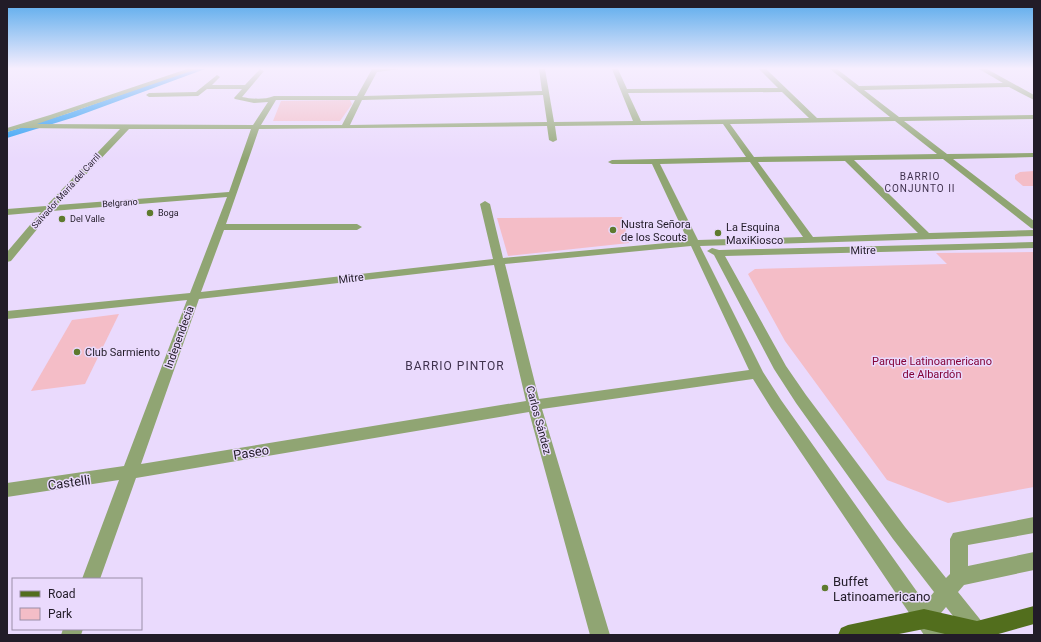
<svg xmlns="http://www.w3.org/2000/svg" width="1041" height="642" font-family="Roboto,sans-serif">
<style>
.green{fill:#f4bdc7}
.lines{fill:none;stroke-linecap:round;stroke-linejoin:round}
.canal{fill:#219af2;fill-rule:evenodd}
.minor{fill:#90a573;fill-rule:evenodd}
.major{fill:#526e1d;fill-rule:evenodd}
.poi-dot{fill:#5e7a2e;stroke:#eadafd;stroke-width:1.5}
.labels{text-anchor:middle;stroke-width:3;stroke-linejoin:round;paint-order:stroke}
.far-street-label{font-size:9px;fill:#221c28;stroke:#eadafd}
.far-poi-label{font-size:9px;fill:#221c28;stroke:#eadafd;text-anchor:start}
.far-neighbourhood-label{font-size:10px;letter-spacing:1px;fill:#3f314d;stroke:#eadafd}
.poi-label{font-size:11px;fill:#221c28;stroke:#eadafd;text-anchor:start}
.street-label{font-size:11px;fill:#221c28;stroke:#eadafd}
.park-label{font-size:11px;fill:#830438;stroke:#eadafd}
.neighbourhood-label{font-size:12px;letter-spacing:1px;fill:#3f314d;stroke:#eadafd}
.near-street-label{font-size:13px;fill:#221c28;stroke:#eadafd}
.near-poi-label{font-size:13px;fill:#221c28;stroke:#eadafd;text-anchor:start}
</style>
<rect width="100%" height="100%" fill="#eadafd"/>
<g class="green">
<path d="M350 100 352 104 340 121H273L281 101Z"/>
<path d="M1034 171V186H1023L1015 179V175L1020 172Z"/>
<path d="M622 217 629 243 508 256 497 218Z"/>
<path d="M1034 252V487L948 503 887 480 785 341 748 274 755 269 947 264 936 253Z"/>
<path d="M119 314 85 384 31 391 72 320Z"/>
</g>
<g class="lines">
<path class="canal" d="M193 69H205L75 117 7 138V132L69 113Z"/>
<g class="minor">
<path d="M187 69H197L37 124 253 125 268 102 254 103 235 99 234 98 242 89H207L198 96 149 97 146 95 149 93 196 92 217 75 220 77 212 85H245L260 69 264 71 242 97C252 99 264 100 274 96H357L372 69H400L377 72 364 96 542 91 539 69H545L554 122 633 121 612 69H618L627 89 778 88 759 69H766L817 118 890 117 830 69H837L859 86 1003 83 979 69H987L1034 95V100L1009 87 864 90 899 117 1034 115V119L904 121 947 154 1034 153V157L953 159 1034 221V229L1031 228 943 159 854 160 929 233 1034 230V236L700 246 763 372 781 400 925 603 934 592 893 539 796 403 774 369 714 255 707 251 712 248 719 250 1034 242V248L725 256 786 366 806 395 905 527 946 578 950 574V539L953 533 1034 517V533L968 545V566L1034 552V570L964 585 958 592 983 623 986 630 984 635H968L946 607 936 619 946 635H924L771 408 753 379 542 409 610 635H590L529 412 136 478 100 579H82L119 480 7 497V483L124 466 187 300 7 319V311L190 293 227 197 52 211 11 261 7 262V252L41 212 7 215V209L46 206 120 129 21 128 7 132V128L50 115ZM782 92 809 118 641 121 628 93ZM543 95 547 122 350 125 362 100ZM276 100H355L342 125H261ZM895 121 937 154 754 157 730 124ZM723 124 746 157 612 160 608 162 612 164H652L688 241 503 258 490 204 485 201 480 204 493 259 201 292 224 230H357L362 227 357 224H226L259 129 547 126 549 140 553 142 557 140 555 126ZM129 129H251L229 192 57 205ZM845 161 918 233 813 237 758 162ZM750 162 803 237 698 240 660 164ZM691 246 749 370 539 399 505 264ZM494 265 526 401 141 464 199 299Z"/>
<path d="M63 629H83L81 635H61Z"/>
</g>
<path class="major" d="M1034 606V624L995 635H949L924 629 894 635H838L841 628 848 625 924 609 977 621Z"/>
</g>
<linearGradient id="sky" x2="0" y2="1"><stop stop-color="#58aaec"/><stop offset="0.43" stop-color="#f6eefe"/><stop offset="1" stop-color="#f6eefe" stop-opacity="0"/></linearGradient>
<rect width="1041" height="159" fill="url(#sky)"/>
<g class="poi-dot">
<circle cx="150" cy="213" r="4"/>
<circle cx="62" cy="219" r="4"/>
<circle cx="613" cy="230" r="4"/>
<circle cx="718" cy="233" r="4"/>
<circle cx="77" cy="352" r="4"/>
<circle cx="825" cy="588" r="4"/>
</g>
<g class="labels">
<g class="far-street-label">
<text transform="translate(66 191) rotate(-48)" y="3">Salvador María del Carril</text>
<text transform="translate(120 203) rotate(-4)" y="3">Belgrano</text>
</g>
<g class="far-poi-label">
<text x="158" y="216">Boga</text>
<text x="70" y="222">Del Valle</text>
</g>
<g class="far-neighbourhood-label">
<text x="920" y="180">BARRIO<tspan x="920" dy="12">CONJUNTO II</tspan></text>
</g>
<g class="poi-label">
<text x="621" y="228">Nustra Señora<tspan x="621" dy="13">de los Scouts</tspan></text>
<text x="726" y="231">La Esquina<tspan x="726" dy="13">MaxiKiosco</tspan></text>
<text x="85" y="356">Club Sarmiento</text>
</g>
<g class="street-label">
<text transform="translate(863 250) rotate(-1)" y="4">Mitre</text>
<text transform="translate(351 278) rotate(-7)" y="4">Mitre</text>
<text transform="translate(179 337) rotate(-70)" y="4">Independecia</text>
<text transform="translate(539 420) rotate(75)" y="4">Carlos Sández</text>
</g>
<g class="park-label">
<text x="932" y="365">Parque Latinoamericano<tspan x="932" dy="13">de Albardón</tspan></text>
</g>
<g class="neighbourhood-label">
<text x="455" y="370">BARRIO PINTOR</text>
</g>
<g class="near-street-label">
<text transform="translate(251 452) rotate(-9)" y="5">Paseo</text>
<text transform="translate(69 482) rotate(-8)" y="5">Castelli</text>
</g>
<g class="near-poi-label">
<text x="833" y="586">Buffet<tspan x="833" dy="15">Latinoamericano</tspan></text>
</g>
</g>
<rect width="1041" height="642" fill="none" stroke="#221c28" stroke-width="16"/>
<rect x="12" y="578" width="130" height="52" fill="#eadafd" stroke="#9a8ea8"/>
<rect x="20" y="591" width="20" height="6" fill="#526e1d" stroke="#9a8ea8"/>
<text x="48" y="598" font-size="12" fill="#221c28">Road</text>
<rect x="20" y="608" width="20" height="12" fill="#f4bdc7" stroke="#9a8ea8"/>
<text x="48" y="618" font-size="12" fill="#221c28">Park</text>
</svg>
